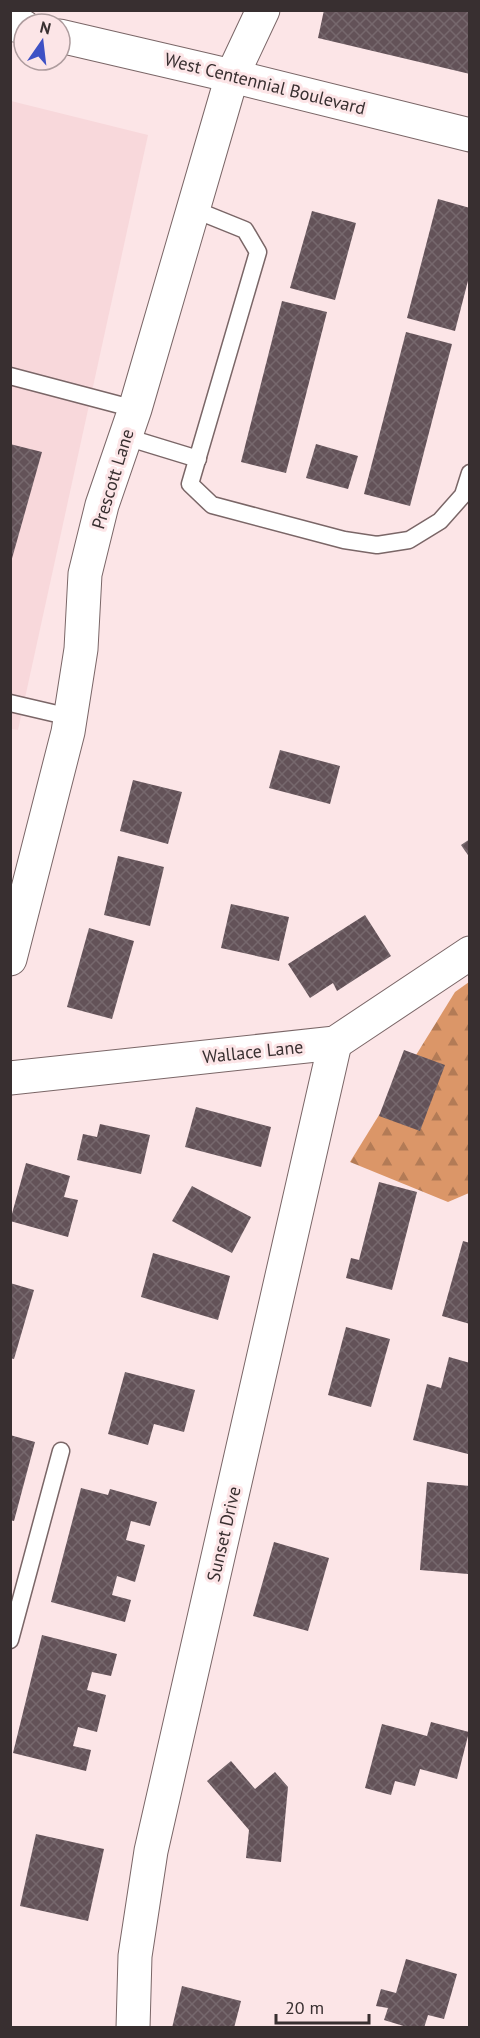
<svg xmlns="http://www.w3.org/2000/svg" width="480" height="2038" font-family="'PT Sans',sans-serif">
<style>
.built{fill:#f8d8db}
.forest{fill:url(#forest-firs)}
.building{fill:url(#building-cross-hatch)}
.lines{fill:none;stroke-linecap:round;stroke-linejoin:round}
.service-casing{stroke:#7a6667;stroke-width:19}
.minor-casing{stroke:#7a6667;stroke-width:35}
.secondary-casing{stroke:#7a6667;stroke-width:35}
.service{stroke:#fff;stroke-width:16}
.minor{stroke:#fff;stroke-width:33}
.secondary{stroke:#fff;stroke-width:33}
.labels{text-anchor:middle;stroke-width:6;stroke-linejoin:round;paint-order:stroke}
.street-label{font-size:18px;fill:#382f30;stroke:#fce5e7}
</style>
<defs>
<pattern id="forest-firs" width="22" height="20" patternUnits="userSpaceOnUse" patternTransform="scale(1.5)"><rect width="22" height="20" fill="#db9668"/><path d="M5 1l3.5 6h-7zM16 11l3.5 6h-7z" fill="#b37b56"/></pattern>
<pattern id="building-cross-hatch" width="8" height="8" patternUnits="userSpaceOnUse" patternTransform="scale(1.5)"><rect width="8" height="8" fill="#635258"/><path d="M0 0l8 8M0 8l8-8" fill="none" stroke="#76686d"/></pattern>
</defs>
<rect width="100%" height="100%" fill="#fce5e7"/>
<path class="built" d="M11 101 148 135 18 730 11 729Z"/>
<path class="forest" d="M469 982V1193L448 1202 350 1162 455 992Z"/>
<g class="building">
<path d="M324 10H470V74L318 38Z"/>
<path d="M438 199 470 208V273L455 331 407 318Z"/>
<path d="M312 211 356 223 335 300 290 288Z"/>
<path d="M282 301 327 312 286 473 241 462Z"/>
<path d="M406 332 452 344 410 506 364 494Z"/>
<path d="M10 444 42 452 11 562H10Z"/>
<path d="M316 444 358 456 348 489 306 478Z"/>
<path d="M280 750 340 766 330 804 269 788Z"/>
<path d="M133 780 182 792 168 844 120 831Z"/>
<path d="M470 839V858L461 845Z"/>
<path d="M118 856 164 867 150 926 104 915Z"/>
<path d="M231 904 289 917 279 961 221 948Z"/>
<path d="M365 915 391 956 337 991 333 983 310 998 288 964Z"/>
<path d="M89 928 134 941 112 1019 67 1007Z"/>
<path d="M404 1050 445 1065 420 1131 379 1116Z"/>
<path d="M196 1107 271 1127 261 1167 185 1147Z"/>
<path d="M100 1124 150 1135 141 1174 77 1160 83 1134 97 1137Z"/>
<path d="M26 1163 70 1176 64 1197 78 1200 68 1237 10 1221Z"/>
<path d="M379 1182 417 1192 392 1290 346 1278 351 1258 359 1260Z"/>
<path d="M192 1186 251 1217 232 1253 172 1221Z"/>
<path d="M463 1241 470 1243V1324L442 1316Z"/>
<path d="M153 1253 230 1276 218 1320 141 1297Z"/>
<path d="M10 1283 34 1290 14 1359 10 1358Z"/>
<path d="M346 1327 390 1339 371 1407 328 1395Z"/>
<path d="M449 1357 470 1363V1447L468 1454 413 1440 427 1384 441 1388Z"/>
<path d="M125 1372 195 1390 184 1432 154 1424 148 1445 108 1434Z"/>
<path d="M10 1435 35 1442 14 1521 10 1520Z"/>
<path d="M427 1482 470 1486 468 1574 420 1570Z"/>
<path d="M81 1488 108 1495 110 1489 157 1502 150 1526 131 1521 126 1540 145 1545 135 1582 117 1576 112 1595 131 1600 125 1622 51 1602Z"/>
<path d="M274 1542 329 1558 308 1631 253 1616Z"/>
<path d="M42 1635 117 1654 111 1676 92 1672 87 1690 106 1695 97 1732 78 1727 73 1746 91 1750 86 1771 13 1753Z"/>
<path d="M431 1722 469 1732 457 1779 420 1769 415 1786 395 1781 391 1795 365 1788 382 1724 427 1736Z"/>
<path d="M231 1761 255 1789 275 1772 288 1787 281 1862 246 1858 249 1830 207 1781Z"/>
<path d="M36 1834 104 1849 88 1921 20 1906Z"/>
<path d="M406 1959 457 1974 444 2019 428 2015 424 2028H410L384 2020 388 2008 376 2006 381 1989 396 1993Z"/>
<path d="M182 1986 241 2001 234 2028H172Z"/>
</g>
<g class="lines">
<defs>
<g id="service">
<path d="M193 209 245 230 258 252 190 484 212 505 344 540 377 545 409 540 440 521 463 495 470 473"/>
<path d="M10 376 135 409"/>
<path d="M126 437 198 459"/>
<path d="M10 703 70 717"/>
<path d="M10 1640 61 1451"/>
</g>
<g id="minor">
<path d="M10 959 68 732 81 649 85 574 102 505 135 409 232 76 263 10"/>
<path d="M10 1078 335 1043 470 953"/>
<path d="M133 2028 135 1956 151 1851 335 1043"/>
</g>
<g id="secondary">
<path d="M10 24 24 27"/>
<path d="M60 36 232 76 470 135"/>
</g>
</defs>
<use href="#service" class="service-casing"/>
<use href="#minor" class="minor-casing"/>
<use href="#secondary" class="secondary-casing"/>
<use href="#service" class="service"/>
<use href="#minor" class="minor"/>
<use href="#secondary" class="secondary"/>
</g>
<g class="labels">
<g class="street-label">
<text transform="translate(265 84) rotate(14)" y="6">West Centennial Boulevard</text>
<text transform="translate(113 479) rotate(-73)" y="6">Prescott Lane</text>
<text transform="translate(253 1052) rotate(-6)" y="6">Wallace Lane</text>
<text transform="translate(224 1534) rotate(-77)" y="6">Sunset Drive</text>
</g>
</g>
<rect width="480" height="2038" fill="none" stroke="#382f30" stroke-width="24"/>
<g transform="translate(42 42) rotate(14)"><circle r="28" fill="#fce5e7" stroke="#ae9c9e" stroke-width="1.5"/>
<path d="M0-4.5L10 22L0 15L-10 22Z" fill="#3e51c5"/>
<text y="-9" font-size="16" font-weight="bold" text-anchor="middle" fill="#382f30">N</text>
</g>
<path d="M276 2014v9h93v-9" fill="none" stroke="#382f30" stroke-width="3"/>
<text x="285" y="2014" font-size="18" fill="#382f30" stroke="#fce5e7" stroke-width="4.5" paint-order="stroke">20 m</text>
</svg>
